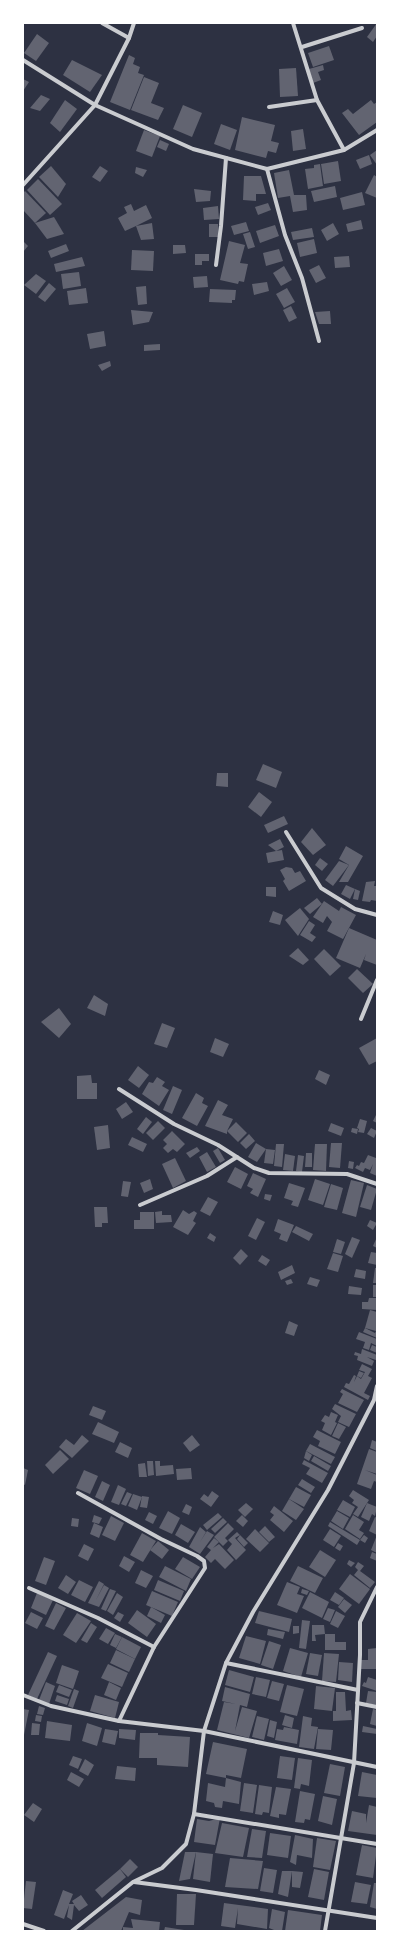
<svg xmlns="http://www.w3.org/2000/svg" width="400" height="1954" font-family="'Varela Round',sans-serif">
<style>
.building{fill:#626471}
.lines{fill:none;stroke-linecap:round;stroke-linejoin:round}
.minor{stroke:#caccd0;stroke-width:4}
</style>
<rect width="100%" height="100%" fill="#2d3142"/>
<g class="building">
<path d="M377 23V36L373 42 367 37Z"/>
<path d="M37 34 49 43 36 61 24 53Z"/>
<path d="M329 46 334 60 313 67 308 53Z"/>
<path d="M129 55 135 58 133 64 140 67 138 73 144 75 130 110 110 102Z"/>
<path d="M72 60 102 75 90 92 63 75Z"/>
<path d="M323 65 324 70 318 72 321 80 313 83 309 69Z"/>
<path d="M296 68 298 96 280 97 279 69Z"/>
<path d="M144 77 159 83 151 103 164 108 158 120 131 110Z"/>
<path d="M23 79 29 82 23 91Z"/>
<path d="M41 95 50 99 40 111 30 108Z"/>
<path d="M65 100 77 109 60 132 50 123Z"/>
<path d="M371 100 374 104 377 102V122L359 135 342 113 348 109 353 114Z"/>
<path d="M183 105 202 113 192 137 173 129Z"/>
<path d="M242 117 275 125 271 141 279 143 276 153 268 151 266 158 235 150Z"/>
<path d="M221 124 237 130 230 150 214 144Z"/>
<path d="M303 129 306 149 293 151 291 131Z"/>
<path d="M144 130 160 136 152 157 136 151Z"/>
<path d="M160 140 169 144 166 151 157 147Z"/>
<path d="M377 150V165L370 155Z"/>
<path d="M369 155 372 164 360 169 356 160Z"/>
<path d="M338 161 341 181 324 184 321 164Z"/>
<path d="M320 164 323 186 308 189 305 169 314 168V165Z"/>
<path d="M51 166 66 184 58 197 39 177Z"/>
<path d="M100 166 108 171 100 182 92 177Z"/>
<path d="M136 167 147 170 143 177 135 173Z"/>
<path d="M289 170 294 195H306L307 210 293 212 290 196 278 198 274 173Z"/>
<path d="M374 175 377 177V198L365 193Z"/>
<path d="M244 176H261L266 194H256V201L243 200Z"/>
<path d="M38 179 62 204 50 215 27 190Z"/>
<path d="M335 186 337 197 314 202 311 191Z"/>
<path d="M194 189 211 191 210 201 196 202Z"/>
<path d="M25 191 46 213 35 223 23 210V193Z"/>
<path d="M362 192 365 205 343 210 340 198Z"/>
<path d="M268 203 271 210 258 215 255 207Z"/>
<path d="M131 204 134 211 146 205 152 218 136 226 152 223 154 239 141 240 136 226 125 231 118 218 127 213 124 207Z"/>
<path d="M218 206 219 219 204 220 203 208Z"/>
<path d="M54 217 64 234 47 239 35 223Z"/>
<path d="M361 220 363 229 348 232 346 224Z"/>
<path d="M246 222 249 231 234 235 231 226Z"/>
<path d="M333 223 339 234 327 241 321 230Z"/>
<path d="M209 224H218L219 237H209Z"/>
<path d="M275 225 279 236 260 243 256 231Z"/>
<path d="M312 228 314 237 293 240 291 232Z"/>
<path d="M250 232 255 247 248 249 243 234Z"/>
<path d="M314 239 317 253 300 257 297 243Z"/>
<path d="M23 241 28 246 23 252Z"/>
<path d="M229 241 245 245 240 263 248 264 244 282 239 281 238 284 220 280Z"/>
<path d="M66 244 69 251 51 258 48 251Z"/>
<path d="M173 245H185L186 253 173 254Z"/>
<path d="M279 249 283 261 266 266 263 253Z"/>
<path d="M132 250 154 251 153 271 131 270Z"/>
<path d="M195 254H209V261H202V265H195Z"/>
<path d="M349 256 350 267 335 268 334 257Z"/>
<path d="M82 257 85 266 56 272 54 264Z"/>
<path d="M319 265 326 278 316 283 309 270Z"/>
<path d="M284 266 292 280 281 286 273 273Z"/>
<path d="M79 272 81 286 63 289 61 274Z"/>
<path d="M36 274 46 281 36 294 24 285Z"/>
<path d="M207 276 208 287 194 288 193 277Z"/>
<path d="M267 282 269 291 254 295 252 284Z"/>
<path d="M49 283 56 289 45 302 38 297Z"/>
<path d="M146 286 147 304 138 305 136 287Z"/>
<path d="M86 288 88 303 69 305 67 291Z"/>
<path d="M287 288 295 302 284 308 276 294Z"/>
<path d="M210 289 236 290 235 300H232V303L209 302Z"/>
<path d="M291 306 297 318 289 322 283 310Z"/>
<path d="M131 310 153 312 149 322 133 325Z"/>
<path d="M330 311 331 324H319L315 312Z"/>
<path d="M104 331 106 346 90 349 87 334Z"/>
<path d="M160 344V350L144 351V345Z"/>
<path d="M110 361 111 366 102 371 98 365Z"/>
<path d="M263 764 282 772 276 788 256 780Z"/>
<path d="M217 773H228V787L216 786Z"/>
<path d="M259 792 272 802 261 817 248 807Z"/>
<path d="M284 816 288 824 268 833 264 825Z"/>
<path d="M312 828 326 845 313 855 301 842Z"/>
<path d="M280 839 284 847 276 851 282 850 284 860 268 863 266 853 276 851 268 845Z"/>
<path d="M346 846 363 856 348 882H339L349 865 339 859Z"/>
<path d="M320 858 328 864 322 871 315 865Z"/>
<path d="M339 861 349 865 333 886 325 880Z"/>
<path d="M286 867 292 868 295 873 300 871 306 881 289 891 283 881 285 879 280 870Z"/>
<path d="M375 881 374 886H377V901L371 900 370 902 362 901 366 882Z"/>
<path d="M346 885 355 889 350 899 341 894Z"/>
<path d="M266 887H276V897L266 896Z"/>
<path d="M355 889 360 891 358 900 353 899Z"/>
<path d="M317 898 322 904 310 914 304 908Z"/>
<path d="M324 901 339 911 341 907 356 915 343 939 327 931 332 922 327 916 323 923 313 917Z"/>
<path d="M300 908 309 919 298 936 285 920Z"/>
<path d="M273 911 283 915 280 925 269 922Z"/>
<path d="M309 921 315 925 310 933 316 937 312 942 300 935Z"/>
<path d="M349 928 377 940V965L364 960 366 954 360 968 336 958Z"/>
<path d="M298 948 309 960 303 965 289 956Z"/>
<path d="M324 949 341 966 330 976 314 959Z"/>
<path d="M357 969 373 984 363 993 348 978Z"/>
<path d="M94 995 108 1004 105 1016 87 1008Z"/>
<path d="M59 1008 71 1024 59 1038 41 1022Z"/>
<path d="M162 1023 175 1028 167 1048 154 1044Z"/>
<path d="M215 1038 229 1044 223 1057 210 1052Z"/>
<path d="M377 1038V1061L369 1065 359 1048Z"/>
<path d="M138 1066 149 1075 139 1088 128 1080Z"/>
<path d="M319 1070 330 1075 326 1085 315 1079Z"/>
<path d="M91 1075 92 1083H97V1099H77V1076Z"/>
<path d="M157 1077 165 1082 162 1086 169 1090 159 1106 142 1094 149 1082 153 1083Z"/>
<path d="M173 1086 182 1090 172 1114 163 1110Z"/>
<path d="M196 1093 204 1098 202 1103 208 1106 197 1126 182 1118Z"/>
<path d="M218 1100 228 1105 222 1115 233 1119 227 1131 236 1122 247 1133 238 1142 227 1131V1134L205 1126Z"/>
<path d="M126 1102 133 1112 122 1119 116 1109Z"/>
<path d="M377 1113V1123L373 1121Z"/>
<path d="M146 1117 152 1122 143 1134 137 1129Z"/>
<path d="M360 1119 367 1121 364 1133 358 1132 359 1129 357 1128Z"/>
<path d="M158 1121 165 1128 153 1140 146 1133Z"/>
<path d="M331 1123 344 1128 341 1136 328 1131Z"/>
<path d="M108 1125 110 1148 97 1150 94 1127Z"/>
<path d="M352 1128 358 1129 357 1134 351 1132Z"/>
<path d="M371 1128 377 1131 374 1138 367 1134Z"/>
<path d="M172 1131 185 1144 177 1152 173 1149 168 1153 163 1148 167 1144 163 1140Z"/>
<path d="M249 1134 255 1141 246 1149 240 1143Z"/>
<path d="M132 1137 147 1144 143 1152 128 1145Z"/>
<path d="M256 1143 266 1149 257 1162 248 1157Z"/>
<path d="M331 1143H342L340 1168 329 1167Z"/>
<path d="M276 1144H284L282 1167 274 1166Z"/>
<path d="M315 1144H327L326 1171 313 1170Z"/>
<path d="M197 1147 200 1151 190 1158 186 1153Z"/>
<path d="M218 1148 225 1160 220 1163 213 1151Z"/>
<path d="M266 1149 275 1150 273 1164 264 1163Z"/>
<path d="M207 1152 216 1167 207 1172 199 1157Z"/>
<path d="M306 1153H312V1167H305Z"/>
<path d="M285 1154 295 1156 293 1171 283 1170Z"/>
<path d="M298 1155 304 1156 302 1172 296 1171Z"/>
<path d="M368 1155 376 1158 377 1156V1176L370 1173 373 1164 370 1170 365 1168 363 1172 355 1168 357 1165 359 1166 361 1162 364 1163Z"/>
<path d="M175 1158 186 1181 173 1188 162 1164Z"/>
<path d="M349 1161 354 1162 353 1169 348 1168Z"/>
<path d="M235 1167 248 1174 241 1189 227 1182Z"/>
<path d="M253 1173 266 1179 258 1197 250 1193 253 1189 247 1186Z"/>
<path d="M150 1179 153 1189 144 1193 140 1183Z"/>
<path d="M315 1179 330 1184 323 1205 308 1200Z"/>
<path d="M351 1180 364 1183 356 1217 342 1213Z"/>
<path d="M123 1181 131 1182 128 1197 121 1196Z"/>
<path d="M289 1183 305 1188 298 1207 291 1205 293 1201 284 1198Z"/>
<path d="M331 1184 343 1188 337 1210 324 1207Z"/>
<path d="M367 1185 377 1189 371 1210 360 1207Z"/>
<path d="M265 1194 272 1195 270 1201 264 1199Z"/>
<path d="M208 1197 218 1202 210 1216 200 1211Z"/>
<path d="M94 1207H107L108 1223H102V1227H95Z"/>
<path d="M183 1210 189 1214 194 1211 197 1213 193 1221 196 1223 188 1235 173 1227Z"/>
<path d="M162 1211V1215H171L172 1222 156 1223 155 1212Z"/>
<path d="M140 1212H154V1229H134V1220H140Z"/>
<path d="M257 1218 265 1222 256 1240 248 1236Z"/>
<path d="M278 1219 294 1225 287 1242 279 1239 281 1234 274 1231Z"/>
<path d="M370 1220 377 1223 373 1230 367 1226Z"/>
<path d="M296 1226 313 1234 309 1241 292 1232Z"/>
<path d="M210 1233 216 1237 214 1242 207 1238Z"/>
<path d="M352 1237 360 1240 352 1258 345 1254Z"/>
<path d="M377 1237V1248L373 1246Z"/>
<path d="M337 1239 345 1242 341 1254 333 1252Z"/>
<path d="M241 1249 248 1256 240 1265 233 1258Z"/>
<path d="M371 1252 377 1253V1265L368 1263Z"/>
<path d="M333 1253 343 1256 338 1272 327 1269Z"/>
<path d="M262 1255 270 1260 266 1266 258 1261Z"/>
<path d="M292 1265 295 1273 281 1280 278 1272Z"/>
<path d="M375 1268H377V1283H373Z"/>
<path d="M356 1269 366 1271 365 1279 354 1277Z"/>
<path d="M310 1277 320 1280 317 1287 307 1284Z"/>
<path d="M291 1279 293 1283 287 1285 285 1281Z"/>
<rect x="373" y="1285" width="4" height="12"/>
<path d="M349 1286 362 1288 361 1295 348 1294Z"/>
<path d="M369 1298H377V1310L362 1309V1302H368Z"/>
<path d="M370 1310 377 1312 376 1331 365 1328Z"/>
<path d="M289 1321 298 1325 294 1336 285 1333Z"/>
<path d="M365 1328 375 1333 377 1329V1338L363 1332Z"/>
<path d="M359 1332 377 1339V1346L371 1343 369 1350 363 1348 365 1342 356 1339Z"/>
<path d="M372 1345 377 1347V1353L370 1350Z"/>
<path d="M362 1349 377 1355 376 1360 367 1357 374 1361 372 1366 357 1360 358 1356 354 1355 355 1352 361 1354Z"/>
<path d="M362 1364 372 1369 368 1376 372 1378 364 1393 370 1396 368 1400 344 1387 346 1383 349 1384 354 1375 356 1376 354 1382 357 1376 361 1379 365 1372 359 1370Z"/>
<path d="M359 1371 364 1373 361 1378 357 1376Z"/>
<path d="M342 1389 364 1400 357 1412 338 1403 343 1394 340 1392Z"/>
<path d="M335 1404 356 1414 349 1427 338 1422 341 1416 332 1409Z"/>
<path d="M93 1406 106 1411 102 1420 89 1415Z"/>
<path d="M331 1412 338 1415 335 1422 337 1423 331 1435 322 1430 325 1423 321 1421 325 1415 329 1417Z"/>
<path d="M98 1422 119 1432 114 1443 92 1434Z"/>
<path d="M338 1423 346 1427 339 1439 332 1436Z"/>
<path d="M317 1430 341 1442 335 1454 318 1446 320 1441 313 1437Z"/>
<path d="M82 1435 89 1441 72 1458 59 1447 66 1439 74 1445Z"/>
<path d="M192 1435 200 1445 190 1452 183 1443Z"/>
<path d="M372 1440 377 1442V1451L370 1448Z"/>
<path d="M120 1442 132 1448 128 1458 115 1452Z"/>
<path d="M310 1444 335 1457 331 1464 306 1451Z"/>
<path d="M369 1449 377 1452V1474L365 1470 377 1475V1482L374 1481 371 1489 357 1484Z"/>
<path d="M60 1450 69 1459 53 1474 45 1465Z"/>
<path d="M306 1451 312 1455 309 1461 304 1458Z"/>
<path d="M314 1456 331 1466 328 1471 311 1461Z"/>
<path d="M304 1460 328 1473 322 1483 306 1474 310 1468 302 1464Z"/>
<path d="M147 1461H153L154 1475 148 1476Z"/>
<path d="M155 1461H160V1466L173 1465 174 1474 156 1476Z"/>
<path d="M145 1463 147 1477H139L138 1464Z"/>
<path d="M23 1468 28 1470 25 1485 23 1484Z"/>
<path d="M191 1468 192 1479 177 1480 176 1469Z"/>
<path d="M84 1470 98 1476 90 1494 76 1488Z"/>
<path d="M302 1479 315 1487 311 1493 298 1485Z"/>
<path d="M102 1481 110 1485 103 1501 95 1497Z"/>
<path d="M118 1485 126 1489 119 1505 111 1502Z"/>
<path d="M296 1487 311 1495 304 1507 289 1499Z"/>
<path d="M353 1490 369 1500 358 1517 353 1514 358 1507 352 1503 354 1500 349 1496Z"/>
<path d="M212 1491 219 1496 211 1507 200 1499 204 1494 208 1497Z"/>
<path d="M127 1492 132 1494 126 1506 121 1504Z"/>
<path d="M133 1494 142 1497 137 1510 128 1506Z"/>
<path d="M142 1496 149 1497 147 1508 140 1507Z"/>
<path d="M289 1499 304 1509 296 1520 282 1511Z"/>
<path d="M343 1500 355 1507 350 1517 337 1510Z"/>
<path d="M246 1503 253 1509 245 1517 238 1510Z"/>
<path d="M367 1503 377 1507 375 1516 372 1514 369 1521 361 1517Z"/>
<path d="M186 1504 192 1507 189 1515 182 1512Z"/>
<path d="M274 1506 293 1521 284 1532 270 1520 274 1515 270 1512Z"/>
<path d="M168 1511 180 1518 172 1534 159 1528Z"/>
<path d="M337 1511 349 1518 343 1529 331 1521Z"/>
<path d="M149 1512 157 1516 153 1524 145 1520Z"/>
<path d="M218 1513 222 1517 207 1530 203 1525Z"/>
<path d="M94 1515 102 1518 99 1524 92 1522Z"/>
<path d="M242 1515 248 1521 243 1527 236 1521Z"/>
<path d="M353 1515 364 1522 359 1530 364 1533 360 1539 345 1529Z"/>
<path d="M111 1516 124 1523 115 1541 102 1535Z"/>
<path d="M375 1517 377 1518V1535L369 1531Z"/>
<path d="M72 1518 79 1519 78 1527 71 1526Z"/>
<path d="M223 1518 227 1522 215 1533 211 1529Z"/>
<path d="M330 1522 360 1540 357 1545 328 1526Z"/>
<path d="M94 1523 103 1527 99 1538 90 1534Z"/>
<path d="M228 1523 234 1529 225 1538 228 1541 223 1546 214 1537Z"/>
<path d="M181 1524 195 1532 188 1543 175 1535Z"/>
<path d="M265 1526 275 1537 269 1542 259 1532Z"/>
<path d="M200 1527 206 1532 200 1542 207 1531 214 1535 200 1554 189 1547Z"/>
<path d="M255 1529 269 1543 260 1552 246 1539Z"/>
<path d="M330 1529 341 1536 334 1547 323 1540Z"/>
<path d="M237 1532 240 1535 235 1538 246 1550 236 1560 227 1550 232 1544 228 1540Z"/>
<path d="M142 1533 156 1541 143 1562 130 1555Z"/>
<path d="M240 1535 248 1543 244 1547 237 1539Z"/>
<path d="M364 1535 368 1538 365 1543 360 1540Z"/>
<path d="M377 1535V1553L371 1550Z"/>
<path d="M214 1538 219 1542 213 1548 219 1544 234 1560 225 1569 215 1559 211 1563 205 1557 211 1550 207 1547Z"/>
<path d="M158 1541 169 1550 162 1559 150 1550Z"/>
<path d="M338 1543 343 1546 340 1551 335 1548Z"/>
<path d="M84 1544 94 1549 88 1561 78 1556Z"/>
<path d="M320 1550 336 1560 325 1577 309 1567Z"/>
<path d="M372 1552 377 1554V1561L370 1558Z"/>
<path d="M124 1556 135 1562 129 1572 119 1566Z"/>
<path d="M44 1557 55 1561 46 1585 35 1581Z"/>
<path d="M183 1557 200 1567 192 1579 175 1569Z"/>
<path d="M349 1560 355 1563 351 1567 347 1564Z"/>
<path d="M358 1562 364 1566 360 1571 375 1582 370 1588 354 1575 358 1570 355 1567Z"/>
<path d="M165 1566 191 1579 186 1591 159 1577Z"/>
<path d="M298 1566 323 1578 315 1593 290 1581Z"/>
<path d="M141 1570 153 1576 146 1588 135 1583Z"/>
<path d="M350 1574 370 1589 359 1604 339 1589Z"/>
<path d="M66 1575 76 1582 68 1594 58 1588Z"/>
<path d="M79 1580 93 1587 85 1602 71 1595Z"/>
<path d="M158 1580 184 1591 180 1601 154 1590Z"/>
<path d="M99 1581 104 1584 96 1600 104 1585 109 1588 99 1607 88 1603Z"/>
<path d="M287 1582 300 1587 297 1594 304 1596 297 1613 277 1605Z"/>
<path d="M110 1589 116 1591 106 1611 101 1609Z"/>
<path d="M302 1589 309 1591 307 1595 301 1593Z"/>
<path d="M152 1591 178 1602 172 1616 146 1605Z"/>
<path d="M310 1592 329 1602 322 1618 302 1608Z"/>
<path d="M335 1592 344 1598 339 1605 330 1600Z"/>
<path d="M37 1593 53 1600 46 1615 31 1608Z"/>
<path d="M117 1593 123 1597 113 1615 107 1611Z"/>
<path d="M344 1599 352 1605 345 1613 338 1607Z"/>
<path d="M56 1603 66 1608 54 1630 45 1626Z"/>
<path d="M151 1607 165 1615 161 1623 147 1616Z"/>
<path d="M328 1608 335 1610 330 1622 323 1619Z"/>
<path d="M137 1610 156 1624 147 1637 128 1623Z"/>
<path d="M259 1611 292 1619 289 1632 255 1623Z"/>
<path d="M336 1611 345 1616 338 1628 330 1624Z"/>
<path d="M31 1612 43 1618 37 1629 25 1623Z"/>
<path d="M118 1612 124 1615 120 1622 114 1618Z"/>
<path d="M77 1613 91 1621 76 1643 63 1635Z"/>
<path d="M302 1620 310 1621 306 1649 299 1648Z"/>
<path d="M91 1623 97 1627 87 1643 81 1640Z"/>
<path d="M312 1625H324L325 1634 315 1635 316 1641H312Z"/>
<path d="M293 1626H299V1633L293 1634Z"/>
<path d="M106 1628 115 1633 108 1644 99 1639Z"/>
<path d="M268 1629 285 1632 283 1639 267 1635Z"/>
<path d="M115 1634 122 1637 116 1648 110 1645Z"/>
<path d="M325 1634H335V1642H346V1650H325Z"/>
<path d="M246 1636 266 1641 260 1664 239 1658Z"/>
<path d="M122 1637 141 1647 135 1659 116 1649Z"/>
<path d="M269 1641 281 1645 273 1669 261 1665Z"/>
<path d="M290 1648 308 1653 301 1677 283 1671Z"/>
<path d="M377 1648V1669H361V1660H368V1649Z"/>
<path d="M116 1650 135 1659 129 1672 110 1663Z"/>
<path d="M48 1652 57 1656 37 1699 28 1695Z"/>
<path d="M310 1653 322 1655 318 1676 306 1674Z"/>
<path d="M324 1653 339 1654 336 1682 322 1681Z"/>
<path d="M339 1662 353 1663 352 1682 338 1680Z"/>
<path d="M108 1664 128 1673 122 1687 101 1678Z"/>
<path d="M62 1665 79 1671 73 1689 56 1683Z"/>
<path d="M229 1670 254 1677 250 1692 225 1685Z"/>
<path d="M256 1677 270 1680 266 1697 252 1694Z"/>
<path d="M368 1677 377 1680V1691L362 1686 364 1682 366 1683Z"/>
<path d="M272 1681 284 1684 279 1701 267 1698Z"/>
<path d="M46 1682 55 1686 49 1704 39 1700Z"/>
<path d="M109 1682 121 1688 116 1700 104 1695Z"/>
<path d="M59 1685 72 1690 69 1697 56 1692Z"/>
<path d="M287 1685 304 1689 297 1716 280 1712Z"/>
<path d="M316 1686 335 1688 332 1711 314 1709Z"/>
<path d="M225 1687 250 1694 247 1707 240 1705 235 1731 242 1707 257 1711 249 1738 217 1730 224 1702 236 1704 222 1701Z"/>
<path d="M74 1689 79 1691 73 1708 68 1706Z"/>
<path d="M368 1691 377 1692V1705L366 1703Z"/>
<path d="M336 1692H345L346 1711 351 1710 352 1720 333 1721V1711H336Z"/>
<path d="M57 1695 69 1699 67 1705 55 1701Z"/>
<path d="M95 1695 119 1702 115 1718 90 1711Z"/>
<path d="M39 1706 45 1708 43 1715 37 1714Z"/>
<path d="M23 1709 29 1710 24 1735H23Z"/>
<path d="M373 1709 377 1710V1726L370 1724Z"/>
<path d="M36 1715 42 1716 41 1722 35 1721Z"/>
<path d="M285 1715 294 1718 292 1728 282 1725Z"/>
<path d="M257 1716 269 1719 264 1740 252 1737Z"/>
<path d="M303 1716 312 1718 311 1726 318 1727 314 1749 299 1747Z"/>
<path d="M270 1720 277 1722 274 1738 267 1736Z"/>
<path d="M47 1721 72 1725 70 1741 45 1738Z"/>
<path d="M32 1723 40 1724 39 1735H31Z"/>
<path d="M87 1723 102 1728 97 1746 82 1741Z"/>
<path d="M363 1726 377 1729V1734L362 1732Z"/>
<path d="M284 1727 299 1730 297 1744 275 1740 277 1729 283 1730Z"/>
<path d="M105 1729 118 1731 115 1745 102 1742Z"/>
<path d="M119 1729 136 1730 135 1740 119 1738Z"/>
<path d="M318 1729 333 1730 331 1750 316 1749Z"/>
<path d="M140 1733H158V1739V1735L190 1737 188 1767 157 1765V1758H139Z"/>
<path d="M213 1742 247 1749 241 1778 226 1775V1778L206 1774Z"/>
<path d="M73 1756 82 1759 78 1769 69 1765Z"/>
<path d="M280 1756 295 1758 292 1780 277 1778Z"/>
<path d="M298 1758 312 1760 309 1786 301 1784 300 1789 294 1788Z"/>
<path d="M85 1759 94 1765 88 1776 79 1771Z"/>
<path d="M330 1764 345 1767 340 1796 324 1793Z"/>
<path d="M117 1766 136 1768 135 1781 115 1779Z"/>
<path d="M71 1772 84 1779 79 1787 67 1780Z"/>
<path d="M362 1772 377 1775V1798L358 1796Z"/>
<path d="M226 1778 241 1782 239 1804 223 1801 222 1808 215 1807 214 1803 206 1801 208 1783 225 1787Z"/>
<path d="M244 1783 257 1785 253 1813 240 1811Z"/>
<path d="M259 1785 272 1787 269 1813 263 1812 262 1815 255 1814Z"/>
<path d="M276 1787 291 1789 286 1815 279 1814V1818L270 1816Z"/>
<path d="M300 1791 315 1794 310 1820 305 1819 304 1823 295 1822Z"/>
<path d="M323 1796 337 1799 332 1825 318 1821Z"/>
<path d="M33 1803 42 1809 34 1822 24 1815Z"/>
<path d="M369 1805 377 1807V1835L348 1831 352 1811 366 1814V1823Z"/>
<path d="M220 1818 215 1845 194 1842 197 1819 209 1821Z"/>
<path d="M222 1823 249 1828 243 1857 215 1853Z"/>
<path d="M252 1829 266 1831 262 1858 247 1857Z"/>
<path d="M270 1833 291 1836 288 1858 267 1855Z"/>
<path d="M295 1835 313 1839 312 1858 297 1855 296 1865 290 1862Z"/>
<path d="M317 1838 336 1841 330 1870 313 1867Z"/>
<path d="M362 1845 377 1848 373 1878 356 1875Z"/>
<path d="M185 1852H196L190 1879 179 1881Z"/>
<path d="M196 1852 213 1854 210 1882 193 1879Z"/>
<path d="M230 1858 263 1861 258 1889 225 1887Z"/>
<path d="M130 1859 138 1867 128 1877 120 1869Z"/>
<path d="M264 1868 277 1870 273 1893 260 1891Z"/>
<path d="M120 1869 126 1877 102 1898 95 1890Z"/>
<path d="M314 1869 329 1872 324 1900 308 1897Z"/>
<path d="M282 1871H292L288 1897 278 1894Z"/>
<path d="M292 1871 303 1872 300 1888 292 1887Z"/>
<path d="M26 1881 36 1882 32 1909 23 1908Z"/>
<path d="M355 1882 371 1885 367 1904 351 1902Z"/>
<path d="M374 1883H377V1909L370 1907Z"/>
<path d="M63 1890 73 1894 69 1904H74L72 1901 81 1895 88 1905 79 1911 74 1905 72 1920 67 1917 69 1905 64 1919 54 1915Z"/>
<path d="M177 1894H196L194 1925H176Z"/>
<path d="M126 1897 142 1900 140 1915 129 1912 121 1931H82Z"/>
<path d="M224 1903 268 1909 267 1929 237 1924 238 1908 235 1928 221 1926Z"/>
<path d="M272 1909 285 1912 282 1931H273L274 1930 269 1928Z"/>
<path d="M288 1910 322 1915 320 1931H285Z"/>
<path d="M131 1919 160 1922 159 1931H123V1927L133 1928Z"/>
<path d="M165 1927 184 1930V1931H164Z"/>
</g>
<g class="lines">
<g class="minor">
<path d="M102 23 129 38"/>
<path d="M293 23 317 100 344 150"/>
<path d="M302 47 362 28"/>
<path d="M23 60 95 105 193 149 267 169 344 150 377 130"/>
<path d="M269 107 317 100"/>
<path d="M267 169 285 235 302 278 319 341"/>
<path d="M23 185 95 105 129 38 134 23"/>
<path d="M216 265 221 226 226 158"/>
<path d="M286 832 321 888 355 909 377 915"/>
<path d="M361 1019 377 980"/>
<path d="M119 1089 174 1124 218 1145 254 1168 269 1173 347 1174 377 1184"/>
<path d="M140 1205 207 1176 237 1157"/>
<path d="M78 1493 161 1539 197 1556 204 1561 205 1568 154 1647 119 1721"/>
<path d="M29 1588 98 1618 154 1647"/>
<path d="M226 1663 358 1690"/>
<path d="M23 1695 51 1706 119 1721 204 1731 377 1767"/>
<path d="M357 1703 377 1707"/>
<path d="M194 1814 377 1844"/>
<path d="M134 1882 196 1890 377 1918"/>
<path d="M23 1924 44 1931"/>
<path d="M72 1931 133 1882 162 1868 186 1844 194 1814 204 1731 226 1663 253 1612 328 1490 374 1400 377 1386"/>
<path d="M325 1931 354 1763 360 1655V1622L377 1587"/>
</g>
</g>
<rect width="400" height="1954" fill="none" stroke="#ffffff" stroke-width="48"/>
</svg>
